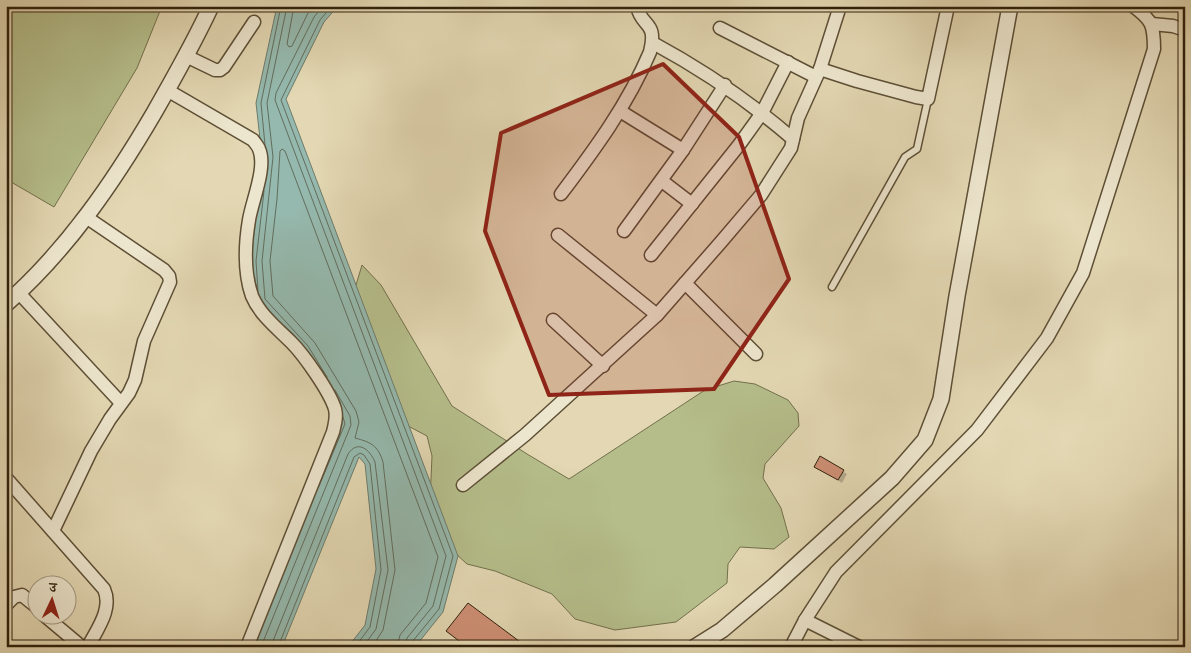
<svg xmlns="http://www.w3.org/2000/svg" width="1191" height="653" font-family="Cardo,'Noto Serif Devanagari',serif">
<style>
.green{fill:#b5be8b;stroke:#72704c}
.water{fill:#95b9ae;stroke:#6d7c6d}
.shadow{fill:#0003}
.lines{fill:none;stroke-linecap:round;stroke-linejoin:round}
.shore{stroke:#626d5d;stroke-width:1}
.building{fill:#ce8f75;stroke:#30210c}
.service-casing{stroke:#5d4f36;stroke-width:9}
.minor-casing{stroke:#5d4f36;stroke-width:15}
.tertiary-casing{stroke:#5d4f36;stroke-width:18}
.service{stroke:#ede6ce;stroke-width:6}
.minor{stroke:#ede6ce;stroke-width:12}
.tertiary{stroke:#ede6ce;stroke-width:15}
.marked{fill:#8f2418;fill-opacity:0.2;stroke:#8f2418;stroke-width:4;stroke-linejoin:round}
</style>
<rect width="100%" height="100%" fill="#e3d8b3"/>
<filter id="stains"><feTurbulence type="fractalNoise" baseFrequency=".004" numOctaves="4"/><feColorMatrix values="0 0 0 0 .2 0 0 0 0 .09 0 0 0 0 .02 0 0 0 .5 -.17"/></filter>
<radialGradient id="worn" r=".72"><stop offset=".6" stop-color="#630" stop-opacity="0"/><stop offset="1" stop-color="#630" stop-opacity=".3"/></radialGradient>
<g class="green">
<path d="M6 6H162L137 68 54 207 6 179Z"/>
<path d="M362 265 381 285 452 406 527 454 569 479 705 390 734 381 755 384 788 400 798 413 799 426 765 464 763 478 781 508 789 537 774 549 740 547 728 564 727 583 676 622 615 630 575 619 552 594 495 571 467 564 444 543 430 500 432 456 427 436 395 419 353 295Z"/>
</g>
<path class="water" d="M277 6H338L324 22 286 99 458 556 443 612 415 647H348L365 625 376 569 365 464 359 457 282 647H249L340 422 300 353 254 305 251 261 262 157 256 103Z"/>
<path class="shadow" d="M820 458 847 474 842 483 815 467Z"/>
<g class="lines">
<g class="shore">
<path d="M287 6 267 103 273 157 262 261 265 299 308 346 327 377"/>
<path d="M294 6 287 44 289 47 292 46 308 13 313 6"/>
<path d="M323 6 314 17 276 93 275 100 446 556 433 606 407 638 405 647"/>
<path d="M332 6 320 20 281 100 453 556 439 609 412 642 411 647"/>
<path d="M265 145 261 103 281 6"/>
<path d="M258 291 256 261 264 191"/>
<path d="M319 486 345 424 343 417"/>
<path d="M261 647 351 425 350 416 335 390"/>
<path d="M272 647 273 641 348 454C358 439 370 450 375 462L388 570 376 629 363 647"/>
<path d="M278 647 354 457 360 453 364 455 370 464 381 570 370 627 355 647"/>
<path d="M372 647 383 630 395 570 383 462C378 445 370 442 355 438L359 422 356 411 315 343 273 296 270 261 277 199 280 151 282 149 285 151 438 557 426 603 400 635 397 647"/>
</g>
</g>
<g class="building">
<path d="M820 456 844 470 838 480 814 467Z"/>
<path d="M468 603 527 647H467L446 631Z"/>
</g>
<g class="lines">
<defs>
<path id="service" d="M832 287 905 157 917 149 928 99"/>
<g id="minor">
<path d="M1152 24 1173 26 1185 30"/>
<path d="M720 28 816 77"/>
<path d="M653 43C703 70 749 101 793 139"/>
<path d="M186 56 215 70H220L224 67 254 22"/>
<path d="M820 69 857 81 916 97 928 99 948 6"/>
<path d="M167 90 253 140C255 143 258 146 259 149 267 167 252 201 249 220 245 244 244 273 252 296 260 315 277 328 291 342 304 355 330 392 335 409 337 417 335 424 333 432L247 647"/>
<path d="M620 111 683 150"/>
<path d="M662 181 692 204"/>
<path d="M561 194C595 149 628 104 650 52 658 20 641 28 637 6"/>
<path d="M624 231 683 150 725 85"/>
<path d="M558 235 657 315"/>
<path d="M651 255 739 145 762 113 788 62"/>
<path d="M685 283 756 354"/>
<path d="M19 293 121 403"/>
<path d="M553 320 603 366"/>
<path d="M6 478 104 589C113 609 97 629 88 647"/>
<path d="M463 485 525 435 657 315 721 242 761 195 791 148 798 118 820 69 840 6"/>
<path d="M53 531 91 451 110 419 129 393 135 380 144 341 170 282 169 276 164 270 86 217"/>
<path d="M6 605 14 597 22 595 38 608"/>
<path d="M45 616 82 647"/>
<path d="M805 620 859 647"/>
<path d="M791 647 805 620 836 572 977 430 1047 338 1083 273 1154 49C1154 25 1152 20 1133 6"/>
</g>
<g id="tertiary">
<path d="M6 304C67 250 113 183 154 113 174 78 194 43 211 6"/>
<path d="M695 647 722 630 775 585 892 478 925 440 941 399 957 296 1010 6"/>
</g>
</defs>
<use href="#service" class="service-casing"/>
<use href="#minor" class="minor-casing"/>
<use href="#tertiary" class="tertiary-casing"/>
<use href="#service" class="service"/>
<use href="#minor" class="minor"/>
<use href="#tertiary" class="tertiary"/>
</g>
<path class="marked" d="M663 64 739 137 789 279 714 389 549 395 485 231 501 133Z"/>
<rect width="1191" height="653" fill="none" stroke="#e3d8b3" stroke-width="25"/>
<rect x="8" y="8" width="1176" height="638" fill="none" stroke="#30210c" stroke-width="2.5"/>
<rect x="12" y="12" width="1166" height="628" fill="none" stroke="#30210c"/>
<g transform="translate(52 600) rotate(4)"><circle r="24" fill="#ede6ce" stroke="#a19780"/>
<path d="M0-4L9 19L0 12L-9 19Z" fill="#8f2418"/>
<text y="-8" font-size="14" font-weight="bold" text-anchor="middle" fill="#30210c">उ</text>
</g>
<rect width="100%" height="100%" filter="url(#stains)"/>
<rect width="100%" height="100%" fill="url(#worn)"/>
</svg>
